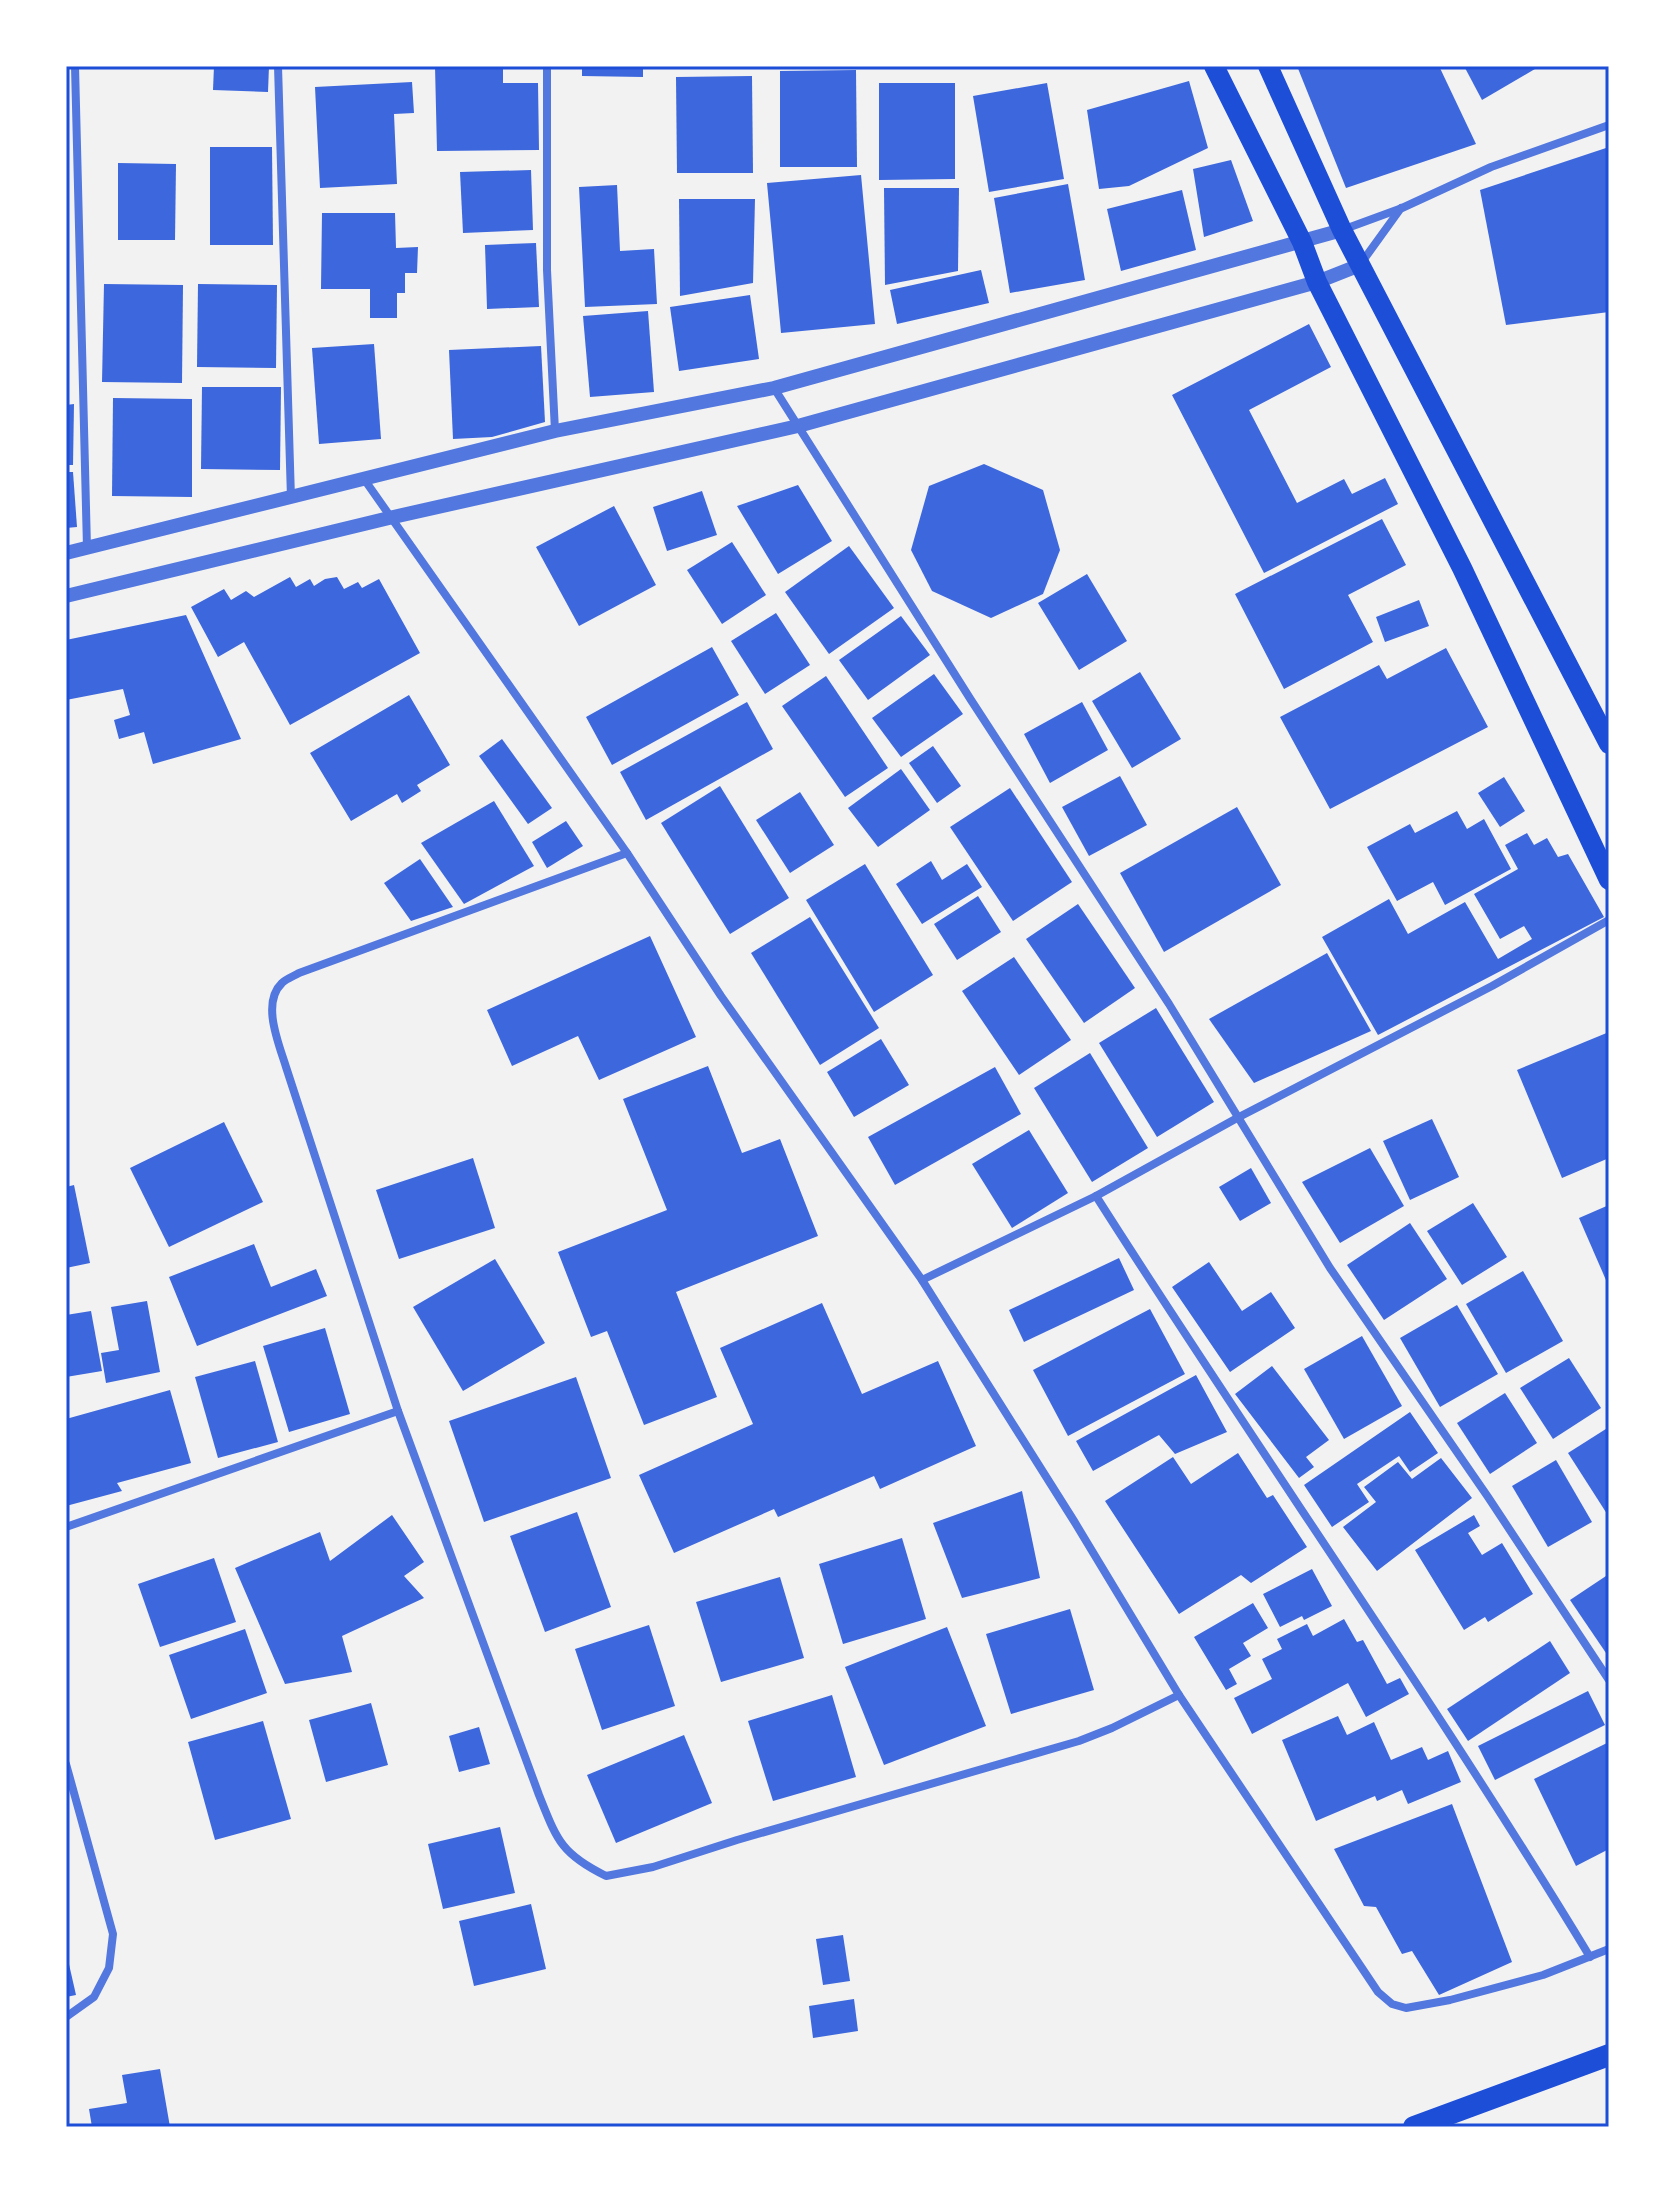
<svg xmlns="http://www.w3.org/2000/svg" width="1675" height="2193" font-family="Quicksand,sans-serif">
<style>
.building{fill:#3d67dc}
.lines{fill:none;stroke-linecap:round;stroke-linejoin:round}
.minor{stroke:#5277de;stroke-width:8}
.tertiary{stroke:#5277de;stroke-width:14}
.primary{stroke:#1d4ed8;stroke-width:20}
.trunk{stroke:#1d4ed8;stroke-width:22}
.neatline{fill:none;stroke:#1d4ed8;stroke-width:3}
</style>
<rect width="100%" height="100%" fill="#f2f2f2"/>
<g class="building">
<path d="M214 66H269L268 92 213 90Z"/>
<path d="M435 66H503V83H538L539 150 437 151Z"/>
<path d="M582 66H643V77L582 76Z"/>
<path d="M1297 66H1439L1476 144 1346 188Z"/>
<path d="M1464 66H1540L1482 100Z"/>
<path d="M856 70 857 167H780V71Z"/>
<path d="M752 76 753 173H677L676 77Z"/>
<path d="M1189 81 1208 148 1129 186 1099 189 1087 110Z"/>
<path d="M412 82 414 113 394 114 397 184 320 188 315 87Z"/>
<path d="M879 83H955V179L879 180Z"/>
<path d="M1047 83 1064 179 989 192 973 96Z"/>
<path d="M210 147H272L273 245H210Z"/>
<path d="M1609 147V312L1506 325 1480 190Z"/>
<path d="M1231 160 1253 221 1204 237 1193 169Z"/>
<path d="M118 163 176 164 175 240H118Z"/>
<path d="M531 170 533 230 463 233 460 172Z"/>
<path d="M861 175 875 324 781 333 767 183Z"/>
<path d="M1068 184 1085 280 1010 293 994 198Z"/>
<path d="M617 185 620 251 654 249 657 304 585 307 579 187Z"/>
<path d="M884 188H959L958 271 885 285Z"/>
<path d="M1182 190 1196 250 1121 271 1107 209Z"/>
<path d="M679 199H755L753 283 680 296Z"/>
<path d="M322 213H395L396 248 418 247 417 273H405V293H397V318H370V289H321Z"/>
<path d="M536 243 539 307 487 309 485 245Z"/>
<path d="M981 270 989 303 897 324 890 290Z"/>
<path d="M104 284 183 285 182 383 102 382Z"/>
<path d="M198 284 277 285 276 368 197 367Z"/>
<path d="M750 295 759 359 679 371 670 307Z"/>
<path d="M648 311 654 392 590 397 583 316Z"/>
<path d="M1309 324 1331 367 1249 410 1297 503 1344 479 1352 494 1385 478 1398 504 1264 573 1172 395Z"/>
<path d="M374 344 381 439 319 444 312 348Z"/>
<path d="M541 346 545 422 492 437 453 439 449 350Z"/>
<path d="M202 387H281L280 470 201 469Z"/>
<path d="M113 398 192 399V497L112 496Z"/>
<path d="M74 404 73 465H66V405Z"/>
<path d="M984 464 1043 490 1060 550 1043 594 991 618 932 591 911 550 929 486Z"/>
<path d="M66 472H73L77 527 66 528Z"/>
<path d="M798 485 832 541 778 574 737 506Z"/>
<path d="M702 491 717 535 667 551 653 507Z"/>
<path d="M614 506 656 585 579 626 536 547Z"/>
<path d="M1382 519 1406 565 1348 595 1373 642 1284 689 1235 594Z"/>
<path d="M732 542 766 595 722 624 687 570Z"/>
<path d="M849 546 894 608 829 654 785 592Z"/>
<path d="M1087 574 1127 641 1079 670 1038 603Z"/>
<path d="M290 577 296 587 310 579 314 586 325 579 337 577 344 589 358 582 362 588 379 579 420 653 290 725 244 642 218 657 191 607 224 589 231 600 246 591 254 597Z"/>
<path d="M1419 600 1429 626 1385 642 1376 617Z"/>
<path d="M776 613 810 665 765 694 731 641Z"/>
<path d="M186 615 241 739 153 764 144 732 119 739 114 720 130 715 123 689 66 700V640Z"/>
<path d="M901 616 930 655 868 700 839 660Z"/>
<path d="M712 647 739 695 612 765 586 717Z"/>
<path d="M1446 648 1488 727 1330 809 1280 717 1379 665 1387 679Z"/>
<path d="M1140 672 1181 739 1132 768 1092 701Z"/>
<path d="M934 674 963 714 901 757 872 718Z"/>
<path d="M826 676 888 768 845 797 782 706Z"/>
<path d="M409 695 450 765 417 785 421 791 402 803 397 794 351 821 310 753Z"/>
<path d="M747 702 773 749 646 820 620 772Z"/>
<path d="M1082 702 1108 750 1050 783 1024 734Z"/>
<path d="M502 739 552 808 528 824 479 756Z"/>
<path d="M933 746 961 786 937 803 909 763Z"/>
<path d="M901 769 930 810 878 847 848 808Z"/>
<path d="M1120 776 1147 825 1089 856 1062 807Z"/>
<path d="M1504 777 1525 811 1500 827 1478 793Z"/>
<path d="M720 786 789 898 730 934 661 823Z"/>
<path d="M1010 788 1072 882 1013 921 950 827Z"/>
<path d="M800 792 834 845 790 873 756 820Z"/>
<path d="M494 801 534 866 464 904 421 843Z"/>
<path d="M1237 807 1281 885 1164 952 1120 873Z"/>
<path d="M1457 811 1467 829 1484 819 1511 869 1445 905 1433 882 1397 901 1367 847 1410 824 1415 833Z"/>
<path d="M566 821 583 846 547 868 532 842Z"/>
<path d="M1527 833 1534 845 1547 838 1558 857 1568 854 1604 917 1378 1035 1322 937 1389 899 1408 934 1465 902 1498 959 1532 939 1524 926 1500 939 1474 894 1518 869 1505 845Z"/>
<path d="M420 859 453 907 411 921 384 883Z"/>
<path d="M931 861 942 880 967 864 982 887 922 924 896 884Z"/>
<path d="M865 864 933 975 874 1012 806 900Z"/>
<path d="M978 896 1001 932 957 960 934 924Z"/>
<path d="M1078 904 1135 988 1084 1023 1026 939Z"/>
<path d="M810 917 879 1028 820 1065 751 953Z"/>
<path d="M650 936 696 1037 599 1080 578 1036 512 1066 487 1010Z"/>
<path d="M1327 953 1371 1031 1254 1083 1209 1019Z"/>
<path d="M1014 957 1071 1040 1019 1075 962 991Z"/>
<path d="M1156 1008 1214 1102 1157 1137 1099 1043Z"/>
<path d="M1609 1032V1158L1562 1178 1517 1070Z"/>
<path d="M881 1039 909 1085 854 1117 827 1072Z"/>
<path d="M1090 1053 1148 1148 1092 1182 1034 1088Z"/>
<path d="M708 1066 742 1153 780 1139 818 1236 676 1292 717 1397 644 1425 607 1331 591 1337 558 1252 667 1210 623 1099Z"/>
<path d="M995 1067 1021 1114 895 1185 868 1137Z"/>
<path d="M1432 1119 1459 1177 1410 1200 1383 1141Z"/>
<path d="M224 1122 263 1202 169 1247 130 1168Z"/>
<path d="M1029 1130 1068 1193 1012 1228 972 1164Z"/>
<path d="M1370 1148 1404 1206 1340 1243 1302 1182Z"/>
<path d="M473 1158 495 1228 399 1259 376 1190Z"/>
<path d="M1251 1168 1271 1203 1240 1221 1219 1187Z"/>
<path d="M74 1185 90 1263 66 1268V1187Z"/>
<path d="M1473 1203 1507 1257 1462 1285 1427 1231Z"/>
<path d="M1609 1205V1287L1579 1218Z"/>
<path d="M1410 1223 1447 1279 1384 1320 1347 1265Z"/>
<path d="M254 1244 271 1287 316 1269 327 1296 197 1346 169 1277Z"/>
<path d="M1119 1258 1134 1290 1024 1342 1009 1310Z"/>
<path d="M495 1259 545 1343 463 1391 413 1307Z"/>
<path d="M1209 1262 1242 1311 1271 1292 1295 1328 1230 1372 1172 1287Z"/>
<path d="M1523 1271 1563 1341 1506 1373 1466 1304Z"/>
<path d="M147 1301 160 1372 106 1383 101 1353 119 1350 111 1307Z"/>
<path d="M822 1303 862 1394 938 1361 976 1446 880 1489 874 1476 778 1517 774 1509 674 1553 639 1475 753 1424 720 1348Z"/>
<path d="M1457 1305 1498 1374 1440 1407 1400 1338Z"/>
<path d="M1150 1309 1185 1374 1068 1436 1033 1370Z"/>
<path d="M91 1311 102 1371 66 1377V1315Z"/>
<path d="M325 1328 350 1414 289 1432 263 1346Z"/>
<path d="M1362 1336 1402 1406 1344 1439 1304 1369Z"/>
<path d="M1569 1358 1601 1408 1553 1439 1520 1388Z"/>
<path d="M255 1361 278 1442 218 1458 195 1377Z"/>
<path d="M1272 1366 1329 1440 1306 1457 1314 1467 1299 1478 1235 1394Z"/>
<path d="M1196 1375 1227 1432 1175 1454 1159 1435 1093 1471 1076 1441Z"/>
<path d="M576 1377 611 1478 484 1522 449 1421Z"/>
<path d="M170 1390 191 1463 117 1483 122 1491 66 1506V1419Z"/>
<path d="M1505 1393 1537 1443 1490 1474 1457 1423Z"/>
<path d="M1410 1412 1438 1453 1410 1472 1399 1456 1357 1484 1369 1502 1332 1527 1304 1485Z"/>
<path d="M1609 1427V1517L1568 1453Z"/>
<path d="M1238 1453 1267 1498 1273 1495 1307 1547 1251 1583 1241 1575 1179 1614 1105 1501 1173 1457 1191 1484Z"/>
<path d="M1441 1458 1472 1498 1377 1571 1343 1527 1376 1502 1364 1487 1398 1462 1412 1479Z"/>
<path d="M1556 1460 1592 1522 1548 1547 1512 1486Z"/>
<path d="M1022 1491 1040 1578 962 1598 933 1523Z"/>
<path d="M577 1512 611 1607 545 1632 510 1536Z"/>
<path d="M392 1515 424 1562 404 1576 424 1598 342 1636 352 1672 285 1684 235 1568 320 1532 330 1561Z"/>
<path d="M1474 1515 1480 1526 1468 1533 1482 1555 1502 1543 1533 1594 1488 1622 1485 1617 1464 1630 1415 1550Z"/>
<path d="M902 1538 926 1619 843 1644 819 1564Z"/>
<path d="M214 1558 236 1622 160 1647 138 1584Z"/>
<path d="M1312 1569 1332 1606 1304 1620 1302 1616 1280 1627 1263 1594Z"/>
<path d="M1609 1574V1651L1606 1653 1570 1600Z"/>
<path d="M780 1577 804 1658 721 1682 696 1602Z"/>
<path d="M1253 1603 1268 1628 1243 1643 1251 1656 1229 1669 1237 1684 1226 1690 1194 1637Z"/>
<path d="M1070 1609 1094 1690 1011 1714 986 1634Z"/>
<path d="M1344 1619 1357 1642 1363 1640 1387 1684 1400 1678 1409 1694 1366 1717 1348 1683 1252 1734 1234 1698 1272 1679 1262 1659 1282 1649 1277 1639 1307 1624 1313 1636Z"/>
<path d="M649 1625 675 1706 602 1730 575 1649Z"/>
<path d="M947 1627 986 1726 884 1765 845 1667Z"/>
<path d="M245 1629 267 1693 191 1719 169 1655Z"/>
<path d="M1550 1641 1570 1673 1468 1741 1447 1709Z"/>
<path d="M1588 1691 1605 1725 1495 1780 1478 1746Z"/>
<path d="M832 1695 856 1777 773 1801 748 1721Z"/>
<path d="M371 1703 388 1765 326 1782 309 1720Z"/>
<path d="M1338 1716 1347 1735 1374 1722 1391 1760 1422 1747 1428 1760 1448 1751 1461 1782 1408 1804 1402 1790 1377 1801 1375 1796 1316 1821 1282 1740Z"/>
<path d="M263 1721 291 1819 215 1840 188 1742Z"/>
<path d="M479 1727 490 1764 459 1772 449 1736Z"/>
<path d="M684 1735 712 1803 616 1843 587 1775Z"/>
<path d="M1609 1742V1849L1576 1866 1534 1779Z"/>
<path d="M1452 1804 1512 1962 1439 1995 1412 1951 1402 1954 1376 1907 1364 1906 1334 1849Z"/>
<path d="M500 1827 515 1893 443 1909 428 1844Z"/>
<path d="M531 1904 546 1969 474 1986 459 1921Z"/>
<path d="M843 1935 850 1981 823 1985 816 1939Z"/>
<path d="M66 1951 76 1995 66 1997Z"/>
<path d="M854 1999 858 2031 813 2038 809 2006Z"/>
<path d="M160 2069 170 2127H92L89 2109 127 2103 122 2075Z"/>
</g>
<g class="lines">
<g class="minor">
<path d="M75 66 87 548"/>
<path d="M278 66 291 498"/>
<path d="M547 66V270L555 431"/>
<path d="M1342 230 1402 208 1491 167 1609 125"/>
<path d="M1362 262 1401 208"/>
<path d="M774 388 971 700 1169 1004 1330 1268 1488 1497 1609 1680"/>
<path d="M364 479 627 853 721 996 922 1280 1074 1521 1179 1695 1378 1992 1392 2004 1406 2008 1450 2000 1543 1975 1609 1949"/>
<path d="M627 853 299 973C294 976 286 979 282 983 261 1003 279 1044 286 1067L398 1411 539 1795C557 1840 561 1854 606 1876L653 1867 737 1840 1079 1741 1112 1728 1179 1695"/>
<path d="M1096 1196C1258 1451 1433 1698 1590 1957"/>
<path d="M922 1280 1096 1196 1239 1117 1492 986 1609 920"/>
<path d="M66 1527 398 1411"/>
<path d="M66 1764 113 1934 109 1968 94 1997 66 2017"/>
</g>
<g class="tertiary">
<path d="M66 553 555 431 774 388 1342 230"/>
<path d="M66 596 389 518 798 426 1317 282 1360 265"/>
</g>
<g class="primary">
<path d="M1214 66 1302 242 1317 282 1462 568 1609 880"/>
<path d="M1268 66 1342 230 1609 744"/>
</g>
<path class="trunk" d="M1414 2127 1609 2055"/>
</g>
<rect width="1675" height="2193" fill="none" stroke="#ffffff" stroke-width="136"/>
<rect x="68" y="68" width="1539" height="2057" class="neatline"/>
</svg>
